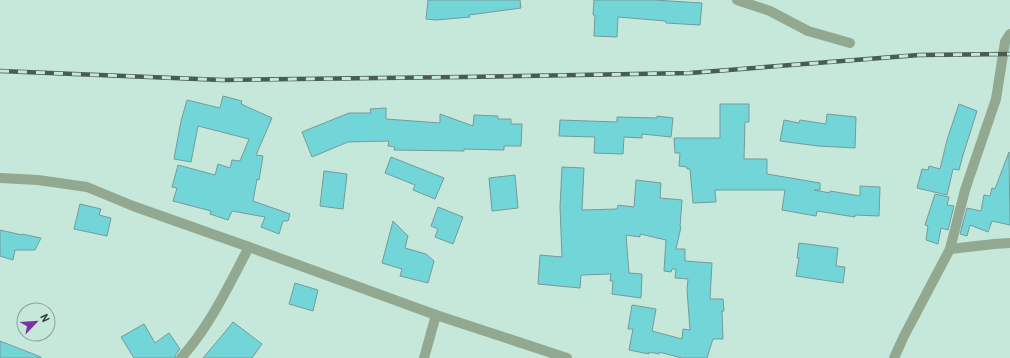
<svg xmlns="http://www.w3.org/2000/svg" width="1010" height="358" font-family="Barlow,sans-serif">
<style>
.building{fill:#72d6d9;stroke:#769a9b}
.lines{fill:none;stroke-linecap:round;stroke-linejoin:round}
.minor{stroke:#92a890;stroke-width:10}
.tertiary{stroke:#92a890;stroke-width:10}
.rail-casing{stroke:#4a5b54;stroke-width:4.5}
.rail{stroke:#c5e8da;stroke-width:3;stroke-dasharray:9;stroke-linecap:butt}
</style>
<rect width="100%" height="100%" fill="#c5e8da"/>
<g class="building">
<path d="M428 0H520L521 8 469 15 470 17 436 20 426 19Z"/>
<path d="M594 0H654L702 3 700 25 666 23V21L618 17 617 37 594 36 595 15H593Z"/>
<path d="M223 96 242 101 241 104 272 118 256 155 263 156 259 180 257 179 253 201 290 214 288 221H283L279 234 261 227 265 217 232 211 228 220 210 214 211 211 173 201 177 188 172 187 178 165 215 175 218 164 230 168 232 160 240 161 249 139 198 126 191 162 174 159 181 121 187 100 220 108Z"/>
<path d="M720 104H749V122H745L744 159H767V174L820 183V190H814L830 193V191L860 196V186L880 187 879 216 855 215V217L817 211 816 216 782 210 785 190H715L716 202 693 203 690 169H687V167L679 166 680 153H675L674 138H720Z"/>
<path d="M959 104 977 111 963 155 959 170 953 169 947 195 917 188 922 169 928 170 929 166 940 169 947 140Z"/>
<path d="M386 108V119L440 123V114L473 126 474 115 498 116V119H511V124H522L521 146H504V150L464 149V151L394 150 395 147 388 146 389 141 348 142 312 157 302 132 349 113H371L370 109Z"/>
<path d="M827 114 856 117 855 148 818 146 780 141 784 120 799 123 800 120 826 124Z"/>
<path d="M657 116 673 118 671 137 642 134V138L624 137 623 154 594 153 595 137 559 136 560 120 617 122V117L657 118Z"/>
<path d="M1009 152 1010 225 992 221 988 232 970 225 967 236 960 234 967 208 981 211 984 195 990 196 992 188 995 189Z"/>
<path d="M391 157 444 178 435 199 413 190 415 185 385 173Z"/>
<path d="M562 167 584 168 582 210 617 209 618 205 634 207 636 180 661 183 660 198 682 200 680 227H681L676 249H685V261L712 263 710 299H723L724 311H722L723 339H713L707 358H682L659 352V354L649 352V354L629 350 633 329H628L632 305 656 309 652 331 682 339 683 329 690 330 687 290 688 279 675 278 676 269H672L671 272 664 271 666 240 640 234V237L626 235 629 273 642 274 641 298 612 294 613 281H610L611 274 581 275 580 288 538 284 540 255 562 257 560 207Z"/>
<path d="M324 171 347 174 343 209 320 206Z"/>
<path d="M515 175 518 208 492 211 489 178Z"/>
<path d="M935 194 949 197 947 205 954 206 948 230 941 228 938 244 926 240 928 226 925 225Z"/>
<path d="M80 204 101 209 99 215 111 218 107 236 74 229Z"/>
<path d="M438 207 463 217 453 244 435 237 438 229 431 226Z"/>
<path d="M393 221 408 236 405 248 426 254 434 261 428 283 400 276 402 269 382 263Z"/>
<path d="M0 230 22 235V234L41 238 35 250H15L13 260 0 256Z"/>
<path d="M799 243 838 248 836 266 845 267 843 283 796 276 799 258H797Z"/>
<path d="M295 283 318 290 313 311 289 304Z"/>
<path d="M233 322 262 344 252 358H203L225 332Z"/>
<path d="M144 324 155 343 169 333 180 349 176 354 175 358H134L121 337Z"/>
<path d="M0 341 41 357V358H0Z"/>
</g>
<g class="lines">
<g class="minor">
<path d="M737 0 770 11 808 31 850 43"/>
<path d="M950 249 994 244 1010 243"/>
<path d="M181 358C210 326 229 285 249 247"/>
<path d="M424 358 436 315"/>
</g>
<g class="tertiary">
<path d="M0 178 38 180 87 187 133 206 249 247 436 315 567 358"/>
<path d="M894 358 904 336 950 249 965 190 996 99 1005 42 1010 34"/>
</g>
<defs>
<path id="rail" d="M0 71 223 80 463 77 690 73 919 55 1010 54"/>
</defs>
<use href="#rail" class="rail-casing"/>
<use href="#rail" class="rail"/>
</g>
<g transform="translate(36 322) rotate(65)"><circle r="19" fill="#c5e8da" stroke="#8aa49a"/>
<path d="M0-3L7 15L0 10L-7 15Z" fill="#7933a6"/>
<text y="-6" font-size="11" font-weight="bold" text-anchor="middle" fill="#313f39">N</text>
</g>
</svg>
